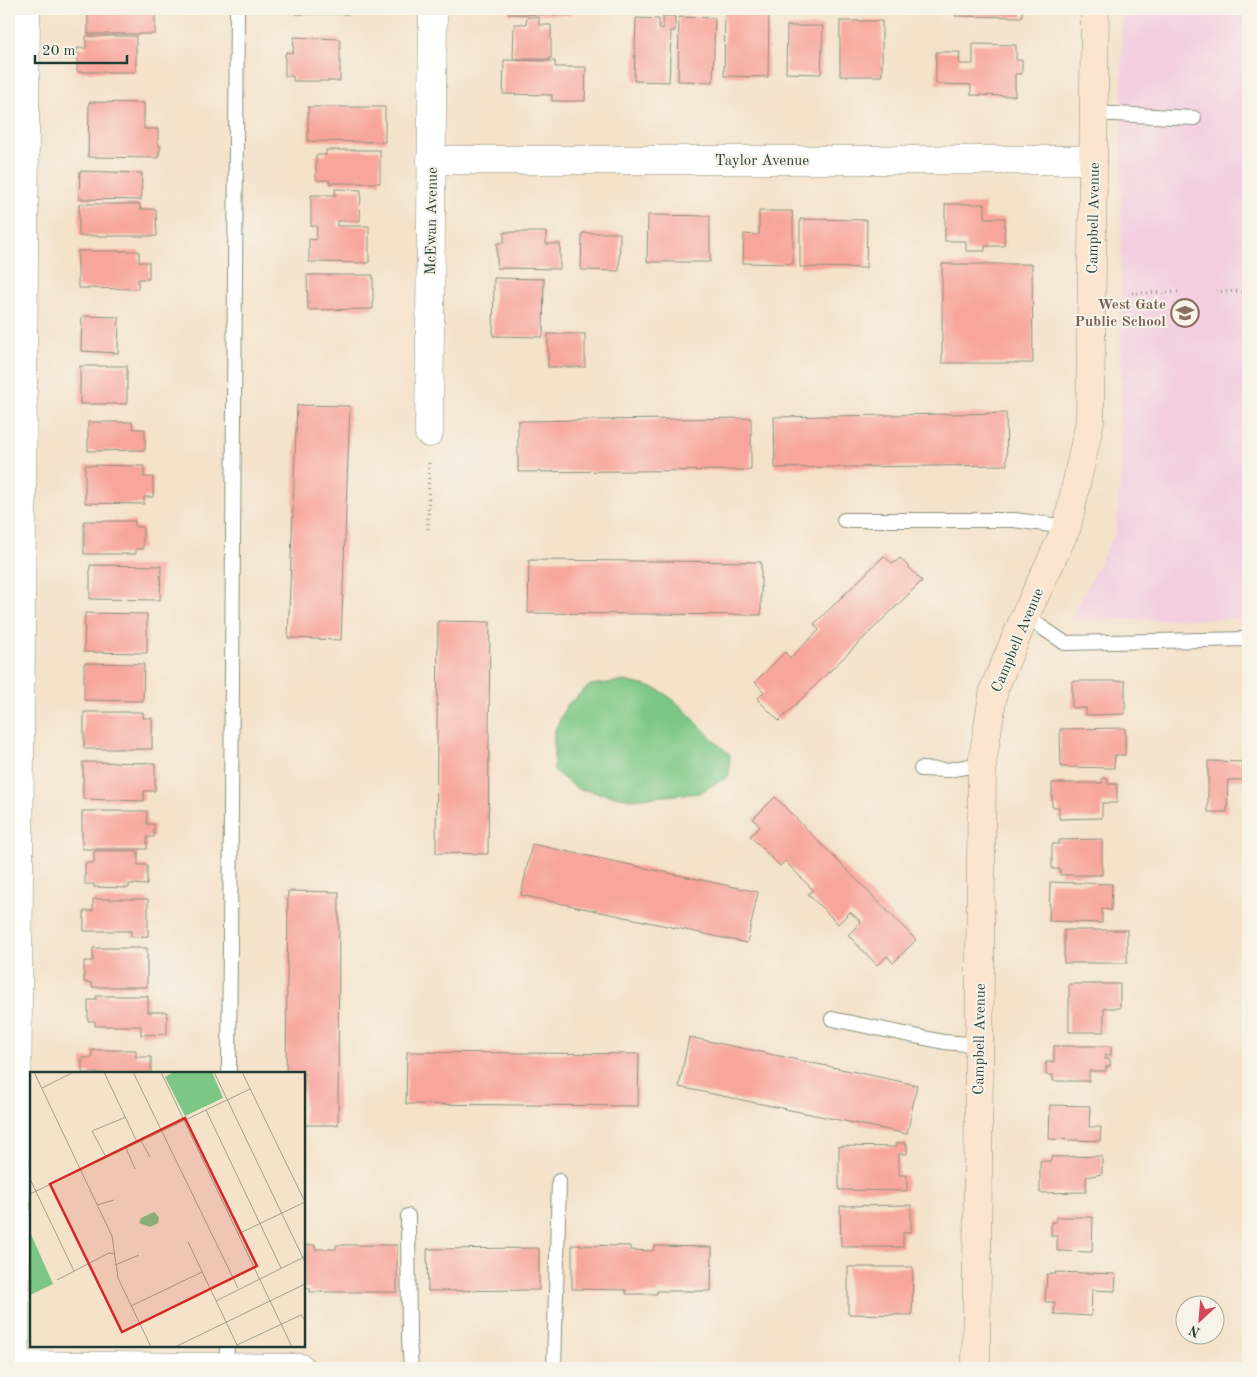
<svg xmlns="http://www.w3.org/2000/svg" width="1257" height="1377" font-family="'Old Standard TT',serif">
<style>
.built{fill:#f3cfe0}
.green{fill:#7cc785;stroke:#4e825c}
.building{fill:#f8a69c}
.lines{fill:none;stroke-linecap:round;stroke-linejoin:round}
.lane-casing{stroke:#8a907e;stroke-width:16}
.street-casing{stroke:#8a907e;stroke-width:29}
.secondary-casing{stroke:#8a907e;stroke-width:29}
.path{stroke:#8a907e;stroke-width:3;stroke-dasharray:1 4;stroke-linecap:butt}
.lane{stroke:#fff;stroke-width:14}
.street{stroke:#fff;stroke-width:28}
.secondary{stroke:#fce5cf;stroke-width:28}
.labels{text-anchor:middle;stroke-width:4;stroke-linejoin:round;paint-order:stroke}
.street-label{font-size:15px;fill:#1f3d34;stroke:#f7f3e8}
.education-label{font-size:15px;font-weight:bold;fill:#785e54;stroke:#f7f3e8;text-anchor:end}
.inset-road{fill:none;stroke:#9fa08d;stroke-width:1}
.view{fill:#d62828;fill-opacity:0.15;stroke:#d62828;stroke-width:2.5}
.inset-edge{fill:none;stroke:#1f3d34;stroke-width:2.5}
</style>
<rect width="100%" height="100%" fill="#f7f3e8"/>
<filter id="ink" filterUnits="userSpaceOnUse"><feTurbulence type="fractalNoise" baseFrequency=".02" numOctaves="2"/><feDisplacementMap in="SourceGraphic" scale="10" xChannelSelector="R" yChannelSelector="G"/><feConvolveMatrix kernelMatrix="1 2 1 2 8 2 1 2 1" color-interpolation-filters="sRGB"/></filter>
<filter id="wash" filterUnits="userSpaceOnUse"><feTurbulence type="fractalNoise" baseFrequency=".0096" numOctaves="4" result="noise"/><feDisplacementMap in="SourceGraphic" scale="20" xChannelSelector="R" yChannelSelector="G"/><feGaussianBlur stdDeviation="1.12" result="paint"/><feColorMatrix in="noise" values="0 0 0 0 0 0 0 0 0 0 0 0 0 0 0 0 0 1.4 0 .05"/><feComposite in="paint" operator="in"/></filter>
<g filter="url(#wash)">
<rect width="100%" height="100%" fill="#f4e2c9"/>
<path class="built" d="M1122 9H1248V619L1070 620 1116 531 1120 486Z"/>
<path class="green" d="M625 681C637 684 652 686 662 692 689 708 705 737 730 754L729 776 699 793 631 799 578 789 554 771V732L567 705 590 685Z"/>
<g id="blocks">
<g class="building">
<rect x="88" y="9" width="67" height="25"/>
<rect x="295" y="9" width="54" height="5"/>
<path d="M509 9H571V15L509 14Z"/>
<path d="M725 9H769L768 77 724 76Z"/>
<path d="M955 9H1022V17L955 16Z"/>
<path d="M663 16H675V31H671L669 82 634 81 636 18 659 19V29H663Z"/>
<path d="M527 17H539V25H551V59H513L514 24H526Z"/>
<path d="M679 17 715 18 713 82 678 81Z"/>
<rect x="840" y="21" width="42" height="55"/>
<path d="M787 26H823L821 74 786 73Z"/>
<path d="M86 36H136V72H77V48H86Z"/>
<path d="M294 37 340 39V81H293V76H285V56L286 52 293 53Z"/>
<path d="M973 44 1016 45V60H1022V74H1015V96L971 95V85L936 84V52H960L959 64H973Z"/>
<path d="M504 60 555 61V67H586L585 101H552V95L503 94Z"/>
<path d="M89 102 144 103V129H158V146H161L158 158 88 157Z"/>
<path d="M308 107H385V142L308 141Z"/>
<path d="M326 150H380V183H329V180H316V155H326Z"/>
<path d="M80 171 142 173 141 200 79 199Z"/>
<path d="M335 189 361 190 360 221H337V226H369V263L309 262V239L316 240 317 226H311V195H336Z"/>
<path d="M79 204H140V209H156L157 236H79Z"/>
<path d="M945 204H985V218H1005L1004 246H985V251H966V241H945Z"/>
<path d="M759 211H792L793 221V264L743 263 744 234 759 235Z"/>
<path d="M648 215 710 216V262H647Z"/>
<path d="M800 219 867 220 866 268 800 267Z"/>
<path d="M504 232H546V244H560V269L497 268V243H504Z"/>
<path d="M582 233H620L619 271 581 270Z"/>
<path d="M78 251H139V262H149V279H138V289L78 288Z"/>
<path d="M942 264H1032L1033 363H942Z"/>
<path d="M307 275H373V309L308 310Z"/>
<path d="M494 278 544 279 543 337 493 336Z"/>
<path d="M82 316 119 317 118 353 81 351Z"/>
<rect x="548" y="334" width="37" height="33"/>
<rect x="80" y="366" width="47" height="38"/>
<path d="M297 405 350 406 341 640 288 638Z"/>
<path d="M1006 413 1007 465 775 468 774 417Z"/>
<path d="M751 418V470L518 472V421Z"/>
<path d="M88 422H132L133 429H145V450L88 451Z"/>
<path d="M85 465 144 466V477H153V497H144V504L85 503Z"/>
<path d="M84 521H135V527H143V549H136V554H84Z"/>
<path d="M884 556 893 564 900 558 922 581 779 721 757 699 764 692 755 682 785 652 790 658 819 630 814 624Z"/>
<path d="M529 560 761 562V615L528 613Z"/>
<path d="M90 565 161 566 160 600 90 599Z"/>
<path d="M85 613 147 614V653L84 652Z"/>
<path d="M438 621 490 622 488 854 436 853Z"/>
<path d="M84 663 144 664 143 701 84 700Z"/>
<path d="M1072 681H1125V714L1086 715V708H1072Z"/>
<path d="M84 712H143V718H152V749H84Z"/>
<path d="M1125 728V755H1115L1114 768 1061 767 1060 729Z"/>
<path d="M1208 761 1248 762V780H1228L1227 812H1208Z"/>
<path d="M83 762 155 763V791H144V801L83 799Z"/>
<path d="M1102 778 1108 779V784H1117V803H1102V818L1059 819V807H1052V783H1102Z"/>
<path d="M775 797 916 940 893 963 887 956 877 965 848 935 861 922 850 912 838 924 808 894 813 890 785 861 780 866 750 836 760 827 753 819Z"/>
<path d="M82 811H147V824H154V837H147V849H82Z"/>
<path d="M1102 839V875H1060V869H1052V844H1059V840Z"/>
<path d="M532 844 758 892 747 943 521 895Z"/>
<path d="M94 851H138V865H147V885L129 884V888L94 887V884H85V863H94Z"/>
<path d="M1050 882 1112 884 1111 910 1102 909V923L1049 921Z"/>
<path d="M288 891 339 892 338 1125H304V1073H286Z"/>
<path d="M93 899H148V936L131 937V931H84V911H93Z"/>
<rect x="1064" y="930" width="63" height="33"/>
<path d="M93 948H147V987H92V983L84 982V961H93Z"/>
<path d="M1069 984H1120V1008H1104V1032H1069Z"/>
<path d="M96 996H148V1012H167V1034L141 1035V1026H95V1021H88V1000H96Z"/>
<path d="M689 1037 917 1085 907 1134 679 1087Z"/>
<path d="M1054 1046H1111V1055H1105V1059H1110V1066H1106V1071H1089V1081H1053V1075H1046V1062H1054Z"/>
<path d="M92 1050H136V1057H151V1073H82V1058H92Z"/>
<path d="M407 1052 639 1054 638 1106 406 1104Z"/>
<path d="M1050 1105 1090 1106 1089 1127H1101L1100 1141 1049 1139Z"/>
<path d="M896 1143H907V1154H899V1175H907V1191L839 1190V1146L896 1147Z"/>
<path d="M1102 1156V1174L1086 1177V1192L1040 1193V1161H1051V1157Z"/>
<path d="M911 1205V1232L903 1233V1247H841L840 1206Z"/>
<path d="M1056 1217H1093L1092 1252 1057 1251V1236H1051V1222H1056Z"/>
<path d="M304 1245H315V1249H336V1245H397V1292H310V1288H304Z"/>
<path d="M572 1245 630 1246V1250L653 1251 654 1246 712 1247 711 1291H657V1294H626V1290L572 1289Z"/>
<path d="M539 1248V1290L428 1291 427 1249Z"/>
<path d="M848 1267H913L912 1315 848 1314Z"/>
<path d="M1055 1272 1116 1274 1115 1291 1092 1290 1091 1316 1054 1314 1055 1302H1045L1047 1274H1056Z"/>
</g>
</g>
</g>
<g filter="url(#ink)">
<use href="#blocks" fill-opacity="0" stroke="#8a907e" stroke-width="1"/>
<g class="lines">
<defs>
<g id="lane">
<path d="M1094 113 1194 118"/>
<path d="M844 520H1014L1067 527"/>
<path d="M1025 616 1065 643 1248 639"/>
<path d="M921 769 948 770 982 764"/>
<path d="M832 1019 944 1042 979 1045"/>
<path d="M229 1073 237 9"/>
<path d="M408 1216 409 1339 411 1368"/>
<path d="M226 1368 227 1346"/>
<path d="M554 1368 559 1181"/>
</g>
<g id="street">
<path d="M431 160H1093"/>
<path d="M429 433 433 9"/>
<path d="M9 1365 301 1368"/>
<path d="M15 1368 26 9"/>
</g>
<path id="secondary" d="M976 1368 982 764 994 689 1025 616 1067 527 1090 421 1095 9"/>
</defs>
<use href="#lane" class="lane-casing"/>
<use href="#street" class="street-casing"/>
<use href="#secondary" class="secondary-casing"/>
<g class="path">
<path d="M1216 292 1247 291"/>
<path d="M1132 293 1182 292"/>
<path d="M1247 428V9"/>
<path d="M428 529 429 461"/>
</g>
<use href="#lane" class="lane"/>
<use href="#street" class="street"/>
<use href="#secondary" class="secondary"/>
</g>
</g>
<defs>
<symbol id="school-ring" viewBox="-11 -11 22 22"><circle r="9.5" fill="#f7f3e8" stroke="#8d6e63" stroke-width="1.5"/><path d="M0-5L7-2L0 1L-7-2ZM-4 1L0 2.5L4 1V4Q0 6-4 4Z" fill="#8d6e63"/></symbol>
</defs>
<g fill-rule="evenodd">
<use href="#school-ring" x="1169" y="297" width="32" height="32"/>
</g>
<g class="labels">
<g class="street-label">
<text x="762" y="165">Taylor Avenue</text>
<text transform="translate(1093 218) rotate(-89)" y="5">Campbell Avenue</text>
<text transform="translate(431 221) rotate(-89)" y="5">McEwan Avenue</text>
<text transform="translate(1017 640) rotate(-67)" y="5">Campbell Avenue</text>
<text transform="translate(979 1039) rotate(-89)" y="5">Campbell Avenue</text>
</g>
<g class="education-label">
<text x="1166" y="309">West Gate<tspan x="1166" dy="17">Public School</tspan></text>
</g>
</g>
<g transform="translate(30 1072)">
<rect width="275" height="275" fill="#f4e2c9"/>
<path d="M144 0H182L193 26 155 44 135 5ZM124 140 129 145 128 151 120 155 109 151 111 146ZM0 160 23 212 0 223Z" fill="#7cc785"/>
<path class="inset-road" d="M4 0 82 164 88 206 121 275M74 0 107 70M103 0 208 216M131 0 262 275M184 0 275 190M12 16 44 0M176 38 251 196M111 69 120 85M96 76 105 97M76 85 62 59 96 45M0 107 44 199M0 122 220 17M67 133 84 128M208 162 275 130 212 0M158 170 208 275M85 193 109 183M27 208 79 181 85 182M186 229 274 185M101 234 172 200M207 273 271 243 275 248M145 275 275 212"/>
<path class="view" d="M155 46 227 194 92 260 20 112Z"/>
<rect width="275" height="275" class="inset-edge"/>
</g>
<rect width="1257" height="1377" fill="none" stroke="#f7f3e8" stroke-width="30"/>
<g transform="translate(1200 1320) rotate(206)"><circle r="24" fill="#f7f3e8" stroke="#a1aaa0"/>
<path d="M0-4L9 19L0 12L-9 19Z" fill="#d1495b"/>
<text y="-8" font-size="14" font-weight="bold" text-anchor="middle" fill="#1f3d34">N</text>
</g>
<path d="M35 55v8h92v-8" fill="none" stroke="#1f3d34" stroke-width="2.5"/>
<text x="42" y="55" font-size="15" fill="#1f3d34" stroke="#f7f3e8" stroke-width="4" paint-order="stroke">20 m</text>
</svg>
